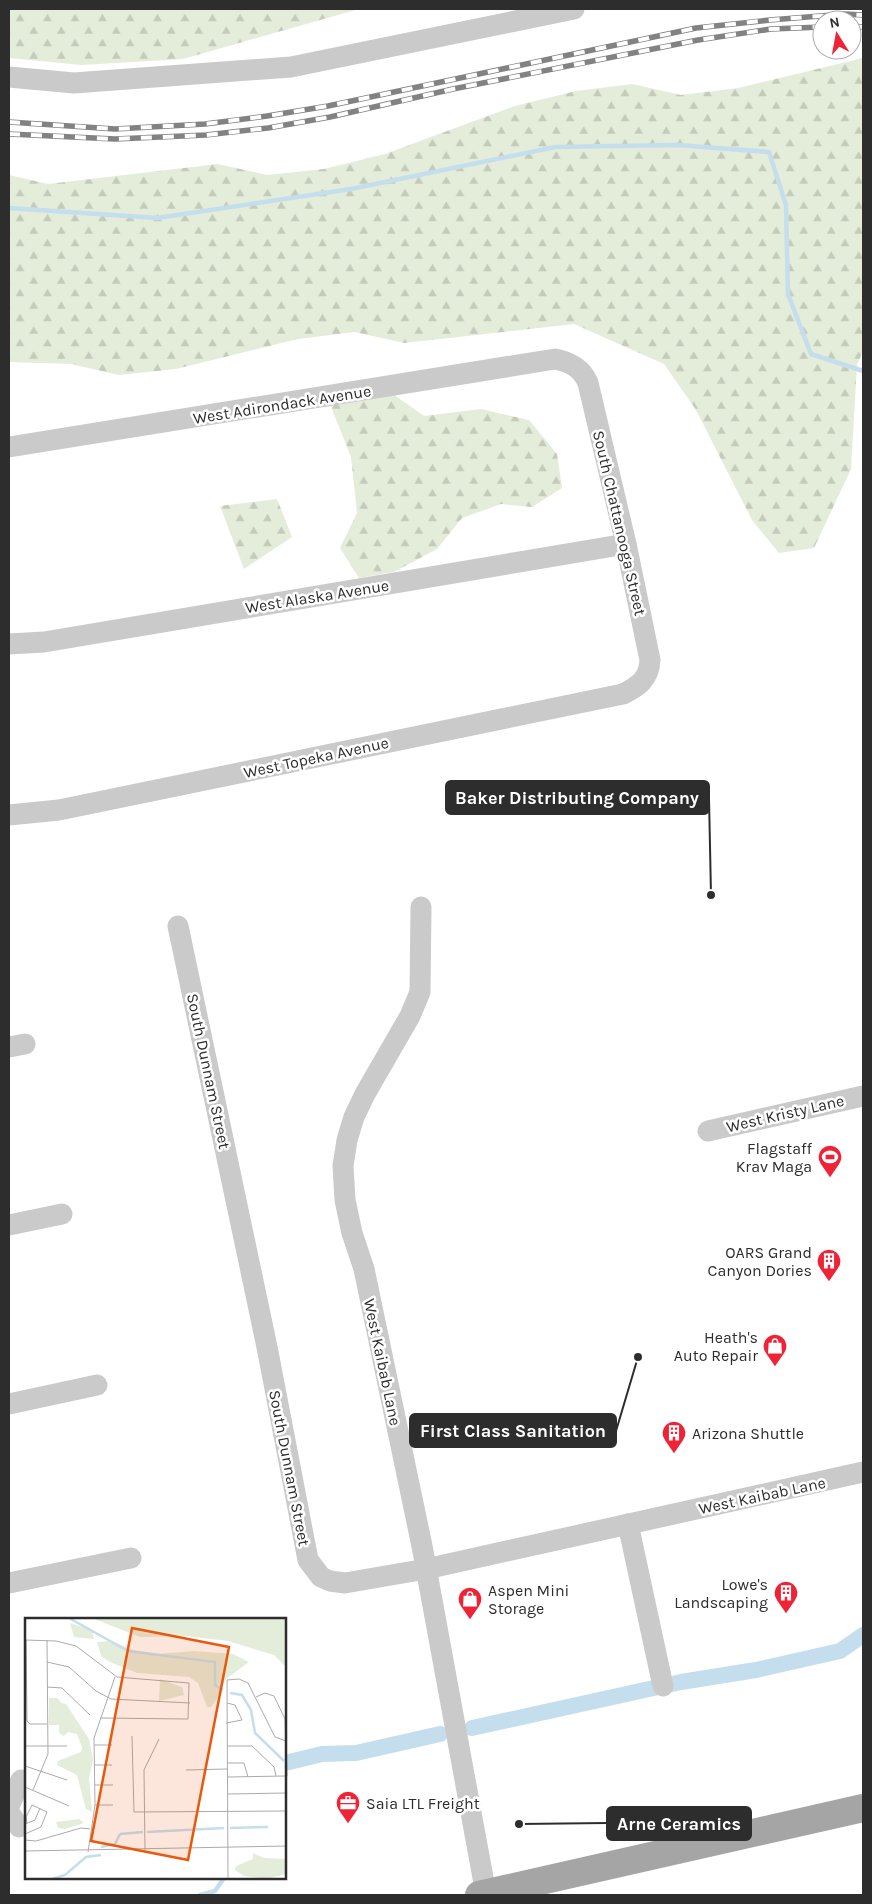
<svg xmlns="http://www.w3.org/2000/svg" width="872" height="1904" font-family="Karla,sans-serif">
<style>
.forest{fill:url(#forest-firs)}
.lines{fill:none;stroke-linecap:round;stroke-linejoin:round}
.stream{stroke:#c4deed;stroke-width:4.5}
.canal{stroke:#c4deed;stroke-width:16}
.minor{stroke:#cacaca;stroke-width:21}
.major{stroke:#a5a5a5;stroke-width:28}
.rail-casing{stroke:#828282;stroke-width:5.5}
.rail{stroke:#fff;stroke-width:4;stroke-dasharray:11;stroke-linecap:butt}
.labels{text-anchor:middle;stroke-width:5;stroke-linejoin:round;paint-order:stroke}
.street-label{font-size:16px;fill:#2d2d2d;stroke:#fff}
.poi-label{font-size:16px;fill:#2d2d2d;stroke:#fff;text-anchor:end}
.inset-river{fill:none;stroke:#c4deed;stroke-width:2.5}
.inset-road{fill:none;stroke:#ababab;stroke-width:1}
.view{fill:#e8590c;fill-opacity:0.15;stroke:#e8590c;stroke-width:2.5}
.inset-edge{fill:none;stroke:#2d2d2d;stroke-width:2.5}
.leader{fill:none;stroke:#2d2d2d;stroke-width:2}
.callout-dot{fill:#2d2d2d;stroke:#fff;stroke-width:2}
.callout{fill:#2d2d2d;stroke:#2d2d2d;stroke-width:2}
.callout-label{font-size:18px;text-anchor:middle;font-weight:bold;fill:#fff}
</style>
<defs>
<pattern id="forest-firs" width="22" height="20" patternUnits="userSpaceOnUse" patternTransform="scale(1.25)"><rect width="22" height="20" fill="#e4ecda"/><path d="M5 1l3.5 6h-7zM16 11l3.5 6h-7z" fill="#c4cbbb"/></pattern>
</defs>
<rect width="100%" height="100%" fill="#fff"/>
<g class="forest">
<path d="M9 9H359L183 59 82 65 9 58Z"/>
<path d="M863 58V351L857 365 851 469 814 548 779 553 752 520 696 410 664 364 574 324 404 343 355 332 298 339 176 369 119 375 71 364 9 362V175L48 184 218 164 267 175 324 169 385 154 515 106 576 91 632 84 681 95 738 88Z"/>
<path d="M383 387 424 416 481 409 529 420 557 454 562 488 532 507 501 504 462 518 437 549 394 572 359 578 340 548 357 513 351 457 326 394Z"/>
<path d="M277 499 292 537 244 569 220 506Z"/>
</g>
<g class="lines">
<g class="stream">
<path d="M9 208 157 218 351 189 555 147 677 145 769 152 786 205 788 294 811 354 863 371"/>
<path d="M200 1895 215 1891 224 1878"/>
</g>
<g class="canal">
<path d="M472 1728 681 1682 756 1670 840 1651 863 1635"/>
<path d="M285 1763 322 1754 356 1753 440 1734"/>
</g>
<g class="minor">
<path d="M9 77 74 83 291 67 574 9"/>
<path d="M9 447 555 359C570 362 582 368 588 383L626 544 650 660C649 679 639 686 623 694L59 810 9 815"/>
<path d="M9 644 44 642 626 544"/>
<path d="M421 907 420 992 410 1016 365 1094 354 1117 347 1140 343 1166 345 1200 352 1233 364 1269 422 1546 486 1894"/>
<path d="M178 926 267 1347 308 1560 321 1577 330 1581 345 1583 426 1569 863 1472"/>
<path d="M9 1047 25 1044"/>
<path d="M708 1131 863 1096"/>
<path d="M9 1225 62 1214"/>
<path d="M9 1404 97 1385"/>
<path d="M628 1524 663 1686"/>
<path d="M9 1583 131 1558"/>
<path d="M9 1806 21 1780"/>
<path d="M9 1812 19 1827"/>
</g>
<path class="major" d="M479 1895 863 1808"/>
<defs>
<g id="rail">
<path d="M852 26 863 27"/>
<path d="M9 122 115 129 205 124 267 116 328 106 696 28 770 20 845 14 863 15"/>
<path d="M9 134 115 139 206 135 268 128 330 117 453 89 698 40 771 29 822 27"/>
</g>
</defs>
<use href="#rail" class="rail-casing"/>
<use href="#rail" class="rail"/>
</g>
<defs>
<symbol id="stadium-pin" viewBox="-11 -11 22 30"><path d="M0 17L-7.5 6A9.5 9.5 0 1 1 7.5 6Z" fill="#f02336" stroke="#fff"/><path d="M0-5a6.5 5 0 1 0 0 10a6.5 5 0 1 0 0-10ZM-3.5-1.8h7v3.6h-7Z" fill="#fff"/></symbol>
<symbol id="building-pin" viewBox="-11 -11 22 30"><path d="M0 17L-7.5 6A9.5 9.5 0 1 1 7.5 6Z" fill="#f02336" stroke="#fff"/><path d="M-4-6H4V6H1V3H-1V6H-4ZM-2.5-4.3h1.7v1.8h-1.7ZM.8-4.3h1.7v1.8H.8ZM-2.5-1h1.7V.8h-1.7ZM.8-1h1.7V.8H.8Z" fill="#fff"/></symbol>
<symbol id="shop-pin" viewBox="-11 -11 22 30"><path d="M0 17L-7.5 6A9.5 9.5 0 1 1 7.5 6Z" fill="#f02336" stroke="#fff"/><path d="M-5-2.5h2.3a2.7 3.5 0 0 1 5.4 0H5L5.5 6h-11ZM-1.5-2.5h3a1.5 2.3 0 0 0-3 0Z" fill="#fff"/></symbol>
<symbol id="office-pin" viewBox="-11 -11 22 30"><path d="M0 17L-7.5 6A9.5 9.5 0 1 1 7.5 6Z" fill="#f02336" stroke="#fff"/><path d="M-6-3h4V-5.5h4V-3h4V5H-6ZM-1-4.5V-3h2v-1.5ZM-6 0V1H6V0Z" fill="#fff"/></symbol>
</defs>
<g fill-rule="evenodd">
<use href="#stadium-pin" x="816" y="1143" width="28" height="38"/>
<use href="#building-pin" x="815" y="1247" width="28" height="38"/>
<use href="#shop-pin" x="761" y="1332" width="28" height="38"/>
<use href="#building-pin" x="660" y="1419" width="28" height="38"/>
<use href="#building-pin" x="772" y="1579" width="28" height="38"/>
<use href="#shop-pin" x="456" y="1585" width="28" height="38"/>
<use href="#office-pin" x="334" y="1789" width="28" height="38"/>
</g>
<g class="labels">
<g class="street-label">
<text transform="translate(282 404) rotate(-9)" y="6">West Adirondack Avenue</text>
<text transform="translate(620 523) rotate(77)" y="6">South Chattanooga Street</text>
<text transform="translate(317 596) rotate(-9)" y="6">West Alaska Avenue</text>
<text transform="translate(316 757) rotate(-12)" y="6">West Topeka Avenue</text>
<text transform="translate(209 1071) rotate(78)" y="6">South Dunnam Street</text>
<text transform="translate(785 1113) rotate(-13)" y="6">West Kristy Lane</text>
<text transform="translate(383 1362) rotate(78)" y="6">West Kaibab Lane</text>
<text transform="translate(290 1468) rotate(79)" y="6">South Dunnam Street</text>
<text transform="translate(762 1495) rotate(-12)" y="6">West Kaibab Lane</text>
</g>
<g class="poi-label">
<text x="812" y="1154">Flagstaff<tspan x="812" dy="18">Krav Maga</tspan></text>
<text x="812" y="1258">OARS Grand<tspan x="812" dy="18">Canyon Dories</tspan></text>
<text x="758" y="1343">Heath's<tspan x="758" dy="18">Auto Repair</tspan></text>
<text x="692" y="1439" text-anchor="start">Arizona Shuttle</text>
<text x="768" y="1590">Lowe's<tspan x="768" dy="18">Landscaping</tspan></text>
<text x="488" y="1596" text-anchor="start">Aspen Mini<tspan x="488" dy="18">Storage</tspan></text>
<text x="366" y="1809" text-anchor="start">Saia LTL Freight</text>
</g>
</g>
<g transform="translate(25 1618)">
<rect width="261" height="261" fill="#fff"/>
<path d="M67 0H261V49L249 37 203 23 160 18 115 19ZM45 5 67 12 69 21 49 19ZM87 23 108 32 133 36 169 33 208 36 224 44 201 61 192 81 186 89H182L173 65 164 59 112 55 85 44 76 38 72 24ZM135 61 157 69 159 77 134 83ZM35 85 41 86 64 121 68 142 64 160 67 194 61 191 52 157 32 147 33 143 56 134 57 129 52 116 43 114 39 118 34 115ZM54 201 59 205 40 211 33 210 31 204ZM228 235 239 240 261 241V256L241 261 219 258 210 252 211 248 228 241Z" fill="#e4ecda"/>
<path d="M24 80H32L36 84 37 107H24Z" fill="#e4ecda"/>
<path class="inset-river" d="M44 0 103 33 190 44V67L198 72M205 75 217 77 226 92 230 115 259 143M205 210 243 209M122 214 199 210M95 216 118 214M76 229 90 226 95 216M27 261 40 257 61 239 76 237"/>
<path class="inset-road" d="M0 22 31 23 51 28 92 59 164 65 163 101 75 100M1 22 2 103 5 106H22M22 44 44 49 71 73 86 81 165 85M22 69 37 70 65 97M231 79 240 75 249 78 260 101 262 158M201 105 217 102 210 87 202 85M107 118 109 194 262 193M69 127H87M0 128H42M202 128H227L249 149 251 158M202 145H219L223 159M69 147H87M0 148 42 162M161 152 202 151M202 159 261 158M69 167H88M0 169 44 188M8 172 23 136 22 22M202 176 262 175M70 187H88M0 206 10 202 15 190M0 216 16 209 22 194 7 187 1 199 2 205M0 222 11 223 56 210 65 211M120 232 119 152 134 121M0 233 262 228M63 234 70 187 69 120 90 59M203 261 202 62 214 61 223 65 250 119 261 123"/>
<path class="view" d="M107 10 204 29 163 242 66 223Z"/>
<rect width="261" height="261" class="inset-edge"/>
</g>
<path class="leader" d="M711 895L709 798M638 1357L616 1431M519 1824L607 1823"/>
<g class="callout-dot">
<circle cx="711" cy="895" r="5"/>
<circle cx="638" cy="1357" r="5"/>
<circle cx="519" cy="1824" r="5"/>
</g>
<g class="callout">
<rect x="446" y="781" width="263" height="33" rx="5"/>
<rect x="410" y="1414" width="206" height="33" rx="5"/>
<rect x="607" y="1807" width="144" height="33" rx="5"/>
</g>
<g class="callout-label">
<text x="577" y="804">Baker Distributing Company</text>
<text x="513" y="1437">First Class Sanitation</text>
<text x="679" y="1830">Arne Ceramics</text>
</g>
<rect width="872" height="1904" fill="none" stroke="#2d2d2d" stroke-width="20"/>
<g transform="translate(837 35) rotate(349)"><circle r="24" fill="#ffffff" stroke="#ababab"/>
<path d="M0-4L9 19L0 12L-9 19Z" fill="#f02336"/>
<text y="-8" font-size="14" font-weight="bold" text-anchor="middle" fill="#2d2d2d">N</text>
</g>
</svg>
